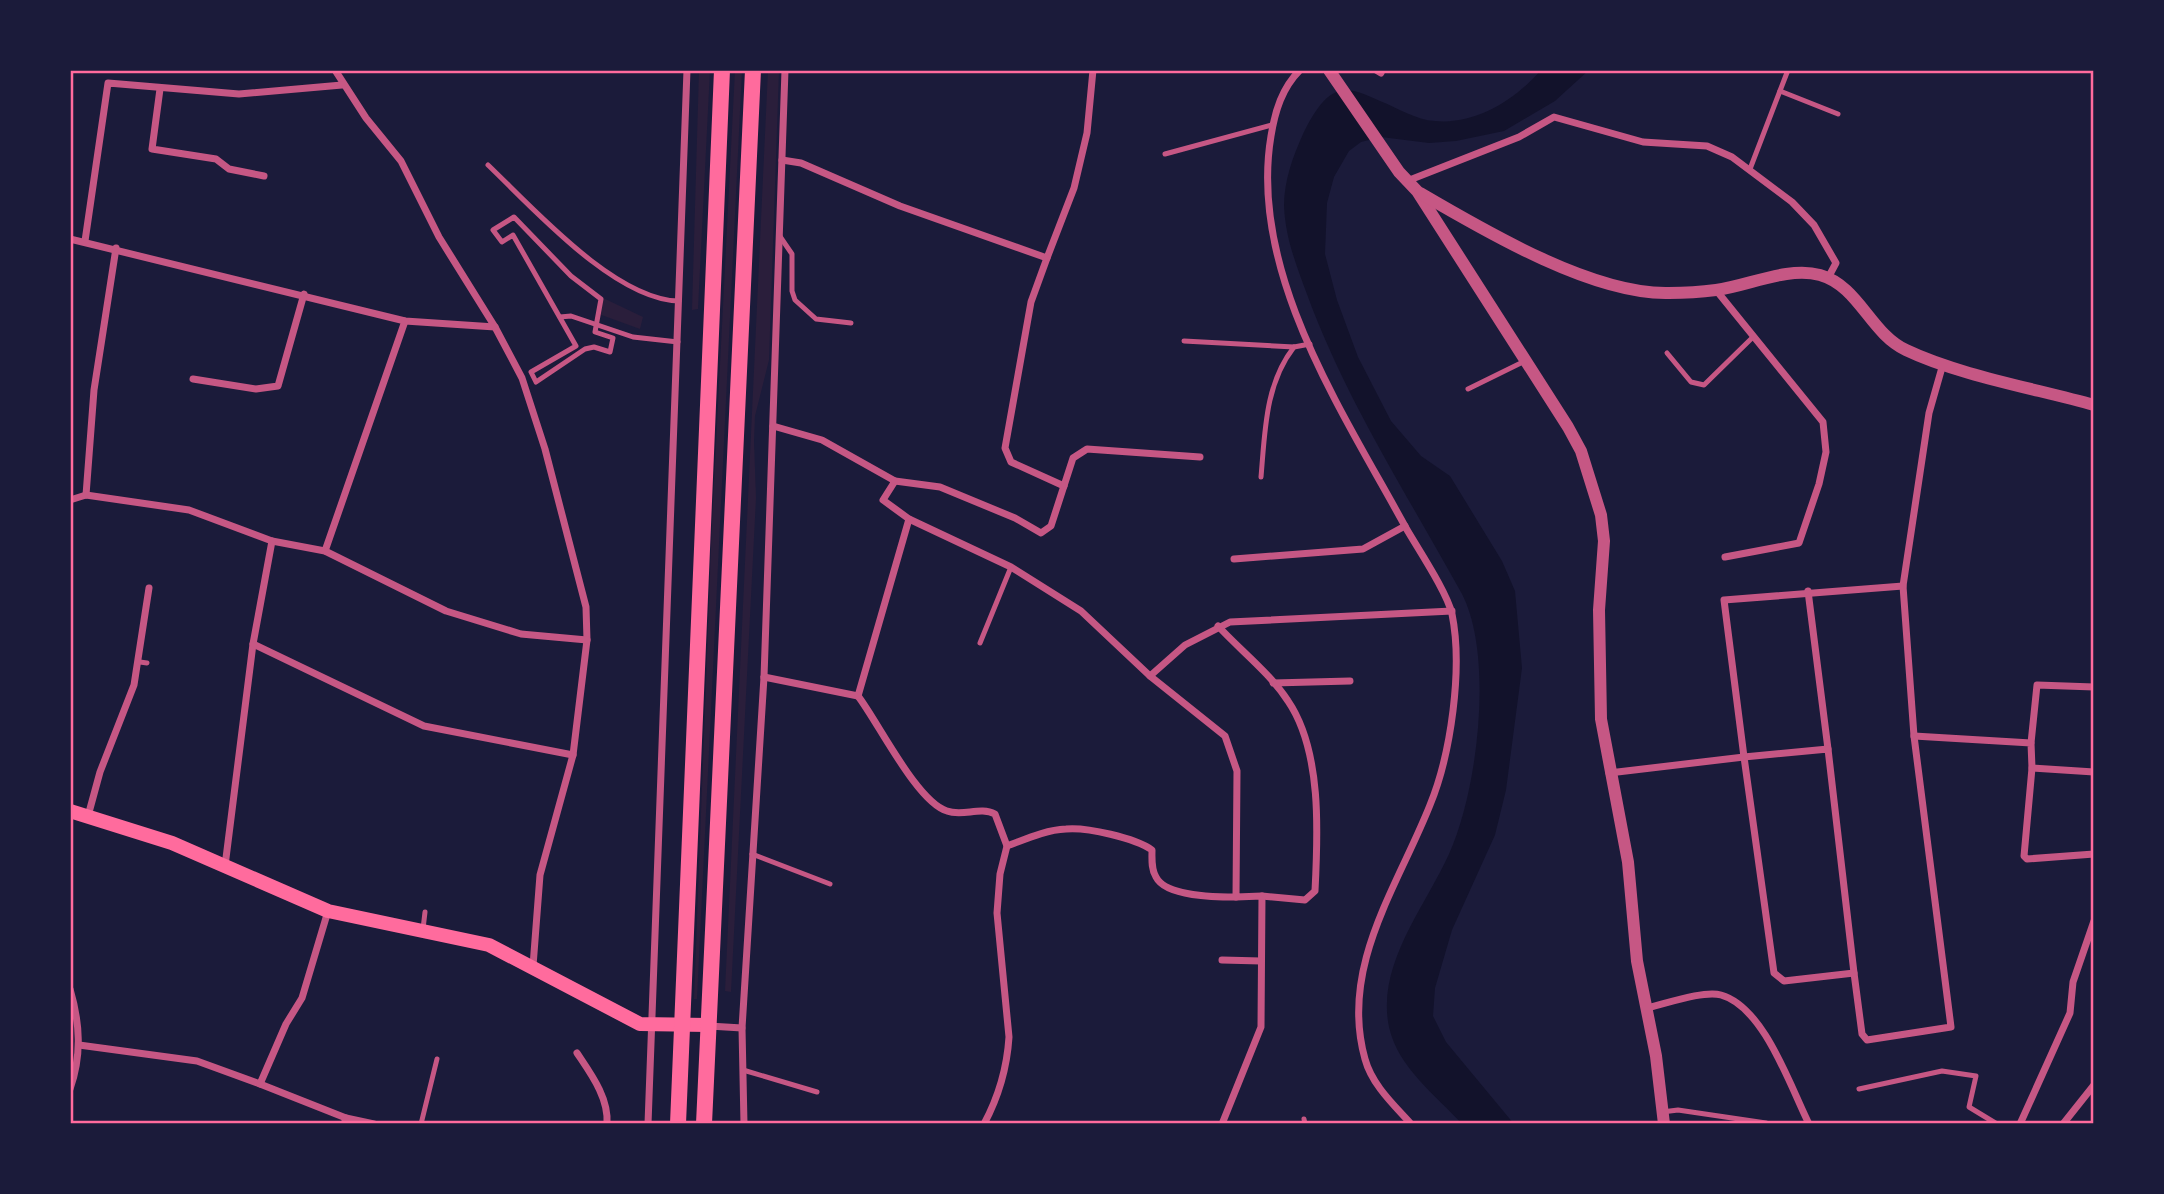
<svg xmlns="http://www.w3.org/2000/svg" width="2164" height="1194" font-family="Manrope,sans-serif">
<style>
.green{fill:#2a1e3b}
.water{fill:#12122b}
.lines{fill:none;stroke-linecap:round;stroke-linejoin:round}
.service{stroke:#c65784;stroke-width:5}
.minor{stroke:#c65784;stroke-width:7}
.tertiary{stroke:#c65784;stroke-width:12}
.secondary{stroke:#ff6b9d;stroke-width:14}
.trunk{stroke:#ff6b9d;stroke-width:16}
.neatline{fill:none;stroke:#ff6b9d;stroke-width:2.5}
</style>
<rect width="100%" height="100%" fill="#1b1b3a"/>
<g class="green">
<path d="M699 70H710L698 309 692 310Z"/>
<path d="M735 70H742L697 999H694L712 522Z"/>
<path d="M768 70H779L769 360 755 416 754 441 756 498 731 992 725 991Z"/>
<path d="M601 297 643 317 640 329 596 313Z"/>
</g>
<path class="water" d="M1541 70H1589L1555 101 1504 131 1456 141 1429 143 1381 137 1361 142 1349 151 1334 177 1327 203 1325 254 1337 300 1358 357 1391 421 1421 456 1450 476 1502 561 1515 591 1522 668 1506 790 1495 835 1452 930 1435 988 1433 1016 1446 1042 1514 1124H1462C1436 1095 1398 1068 1389 1027 1376 965 1425 907 1449 854 1478 790 1494 656 1462 594 1408 496 1347 402 1308 297 1297 267 1285 238 1284 205 1284 181 1293 156 1303 134 1310 120 1323 94 1340 91 1354 88 1368 96 1380 101 1398 108 1416 120 1435 121 1476 125 1515 100 1541 70Z"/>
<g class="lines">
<g class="service">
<path d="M1780 91 1838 114"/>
<path d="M1165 154 1272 125"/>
<path d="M488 165C533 208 615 300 679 301"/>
<path d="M1750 169 1788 70"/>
<path d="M514 217 571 276 601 299 595 332 613 338 610 352 594 347 585 349 536 382 531 372 576 346 513 235 502 242 493 230Z"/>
<path d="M779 235 792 254V291L795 300 816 319 851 323"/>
<path d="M560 317 571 316 633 337 678 342"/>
<path d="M1184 341 1294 347 1310 344"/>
<path d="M1667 353 1691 382 1704 385 1753 337"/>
<path d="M1468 389 1525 361"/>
<path d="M1261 477C1265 432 1265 384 1294 347"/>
<path d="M980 643 1011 567"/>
<path d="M140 662 147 663"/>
<path d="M752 854 830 884"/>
<path d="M423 929 425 912"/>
<path d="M743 1070 817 1092"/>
<path d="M1859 1089 1942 1071 1976 1076 1969 1107 1997 1124"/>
<path d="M1662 1112 1678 1110 1766 1123"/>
<path d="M1304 1119 1305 1124"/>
<path d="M421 1124 437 1059"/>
</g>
<g class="minor">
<path d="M335 70 366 118 401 161 439 237 495 327 522 378 545 449 586 607 587 640 573 755 540 875 533 966"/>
<path d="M1300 70C1282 88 1275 111 1271 136 1248 272 1344 414 1406 528 1418 549 1447 592 1452 614 1463 668 1451 754 1430 805 1398 886 1339 967 1365 1059 1372 1085 1394 1105 1411 1124"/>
<path d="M1376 70 1381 73"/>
<path d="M160 89 152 149 216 159 229 169 264 176"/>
<path d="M782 160 801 163 900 206 1047 258 1074 188 1087 133 1093 70"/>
<path d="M1407 181 1519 137 1554 117 1643 142 1707 146 1732 157 1792 202 1814 225 1836 263 1828 278"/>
<path d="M70 239 405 321 495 327"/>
<path d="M85 241 108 83 239 94 342 85"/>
<path d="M1047 258 1031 302 1005 448 1011 462 1064 486"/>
<path d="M1716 290 1823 422 1826 452 1819 484 1799 543 1725 557"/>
<path d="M193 379 256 389 278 386 304 294"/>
<path d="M773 426 822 440 895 481 883 500 909 519 1011 567 1081 611 1150 676 1225 736 1237 771 1236 897 1262 896 1261 1027 1222 1124"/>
<path d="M895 481 940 487 1015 518 1041 533 1051 526 1073 458 1087 449 1200 457"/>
<path d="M86 495 94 390 116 248"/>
<path d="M70 500 86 495 189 510 272 541 325 551 446 611 521 634 587 640"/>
<path d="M325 551 405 321"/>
<path d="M1234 559 1363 549 1405 526"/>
<path d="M1808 591 1828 749"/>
<path d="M1218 626C1240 650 1270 673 1288 701 1322 751 1318 833 1315 891L1305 900 1262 896"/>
<path d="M253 644 424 726 573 755"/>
<path d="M1150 676 1185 645 1230 622 1452 611"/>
<path d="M764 677 858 696"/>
<path d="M1273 683 1350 681"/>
<path d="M858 696C878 722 917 802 947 811 963 817 980 806 995 814L1007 846 1000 874 997 913 1009 1037C1007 1068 999 1096 984 1124"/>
<path d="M858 696 909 519"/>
<path d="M1914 736 2031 743 2032 768 2094 772"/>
<path d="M2031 743 2037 685 2094 687"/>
<path d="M1828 749 1854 973 1784 981 1774 973 1744 757Z"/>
<path d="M2032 768 2024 856 2027 859 2094 854"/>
<path d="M1609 773 1744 757 1724 600 1903 586"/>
<path d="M88 816 100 772 134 685 149 588"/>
<path d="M1007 846C1026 839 1045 830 1066 829 1087 827 1135 838 1152 850 1152 859 1151 869 1156 877 1166 897 1216 897 1236 897"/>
<path d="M225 866 253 644 272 541"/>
<path d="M1222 960 1261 961"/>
<path d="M1854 973 1862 1034 1867 1040 1951 1027 1914 736 1903 586 1929 413 1943 364"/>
<path d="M70 989C80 1023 82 1055 70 1089"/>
<path d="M1647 1008C1665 1004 1704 990 1721 995 1764 1007 1790 1086 1809 1124"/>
<path d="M709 1026 742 1028"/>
<path d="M79 1045 197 1061 260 1084 286 1024 302 998 328 911"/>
<path d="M577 1053C591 1074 609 1098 607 1124"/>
<path d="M260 1084 346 1118"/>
<path d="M344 1124 346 1118 374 1124"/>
<path d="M648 1124 687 70"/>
<path d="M744 1124 742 1028 764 677 785 70"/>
<path d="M2020 1124 2070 1013 2073 982 2094 921"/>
<path d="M2063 1124 2094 1085"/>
</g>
<g class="tertiary">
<path d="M1329 70 1399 172 1417 191 1568 427 1581 451 1601 515 1604 541 1599 610 1601 719 1628 862 1637 961 1656 1056 1664 1124"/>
<path d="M1420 193C1485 231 1593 295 1669 293 1684 293 1701 292 1716 290 1748 286 1788 266 1820 275 1859 286 1870 333 1906 350 1958 375 2037 389 2094 405"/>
</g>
<path class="secondary" d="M70 811 172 843 328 911 489 945 640 1024 708 1025"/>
<g class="trunk">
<path d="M678 1124 722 70"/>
<path d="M704 1124 753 70"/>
</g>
</g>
<rect width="2164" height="1194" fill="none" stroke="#1b1b3a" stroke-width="144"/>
<rect x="72" y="72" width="2020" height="1050" class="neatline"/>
</svg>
